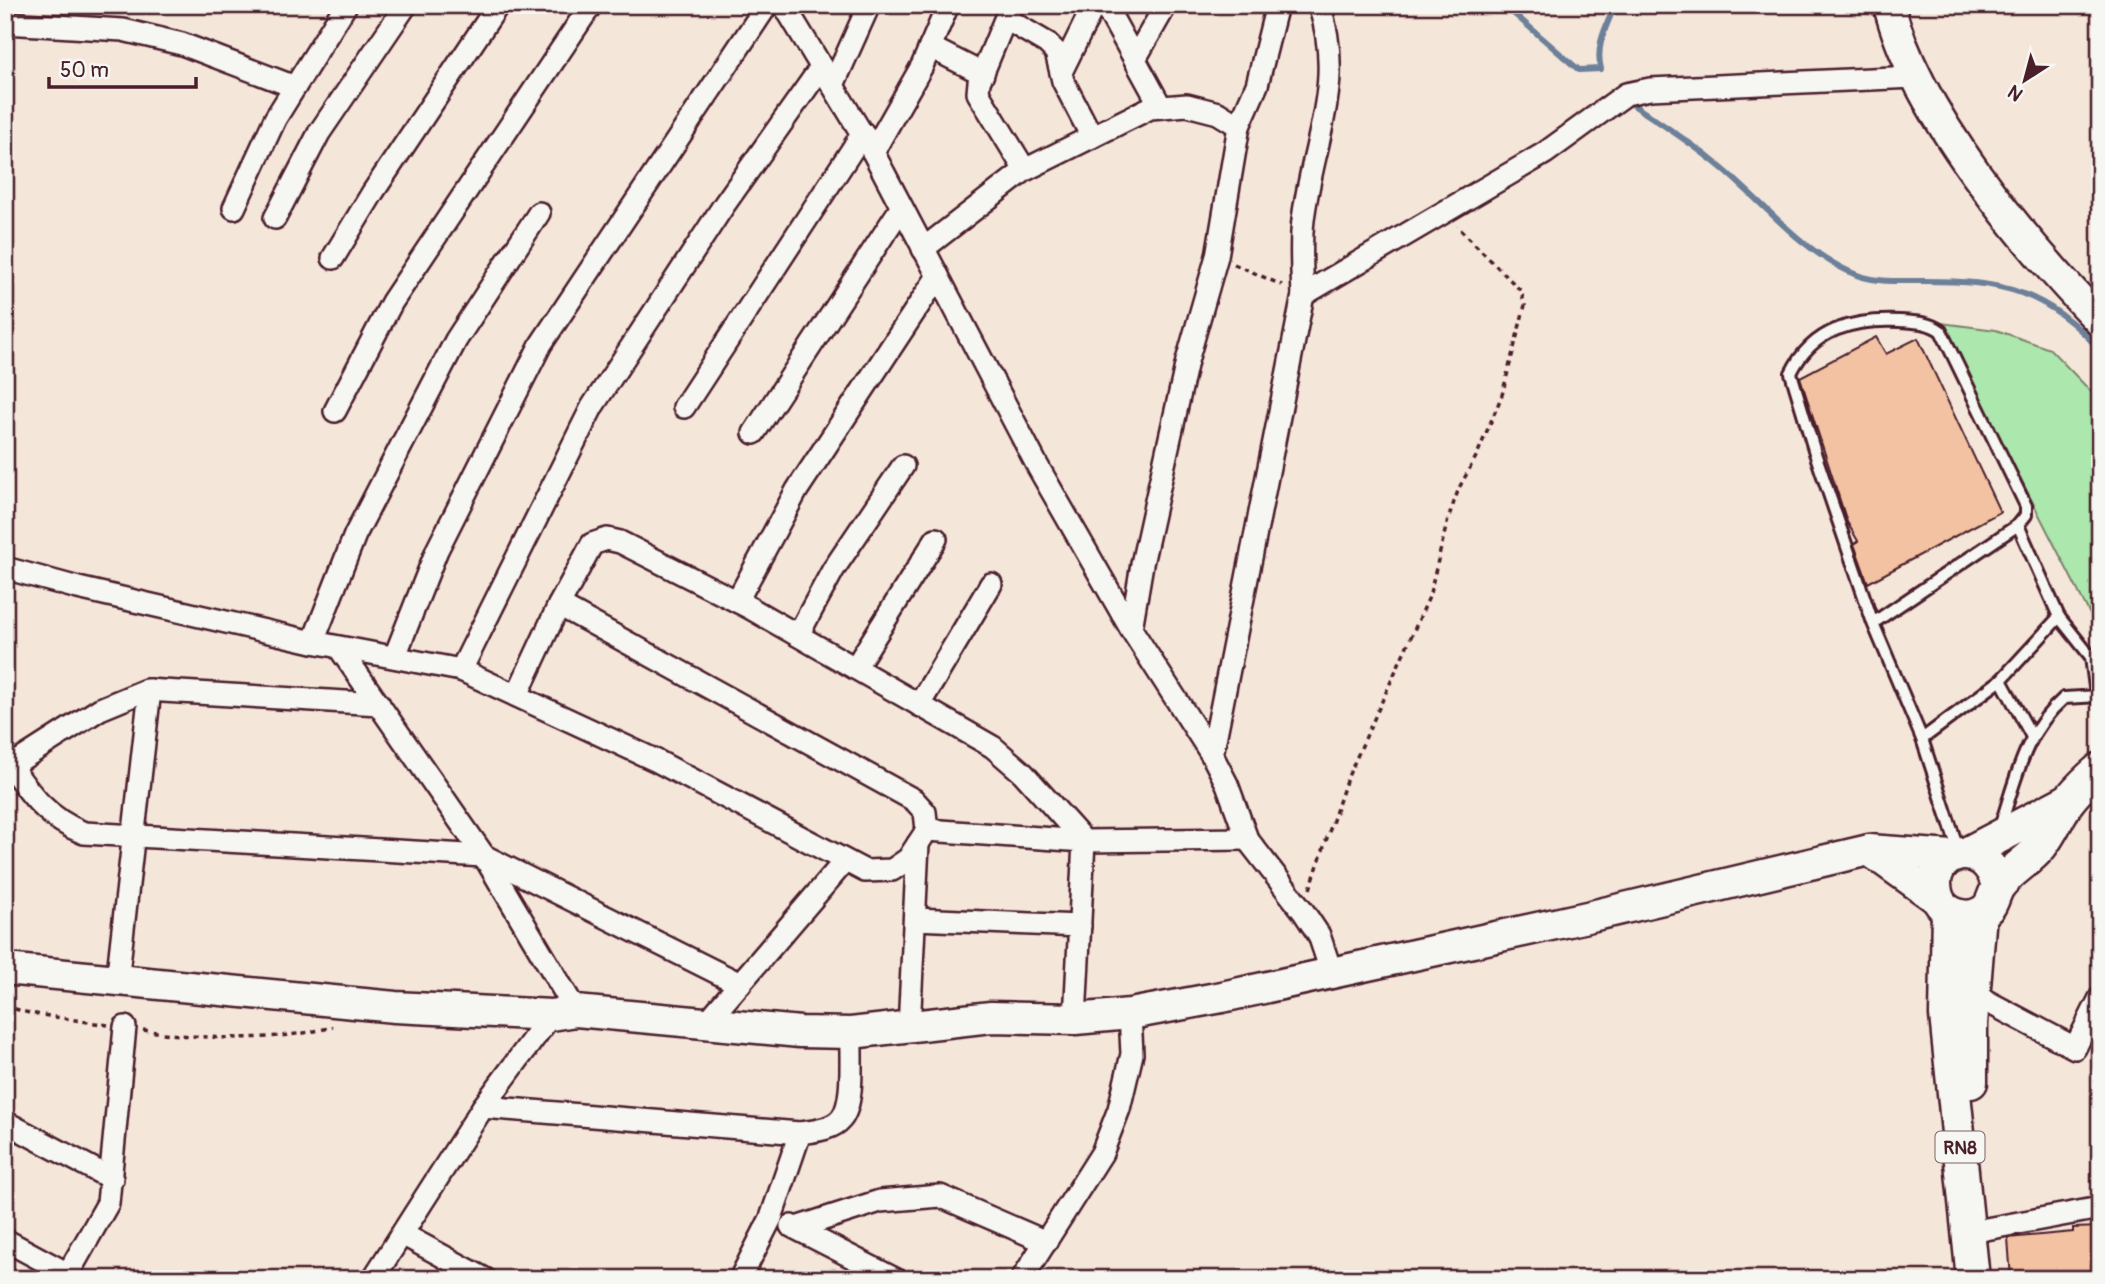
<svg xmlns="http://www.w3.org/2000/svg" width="2105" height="1284" font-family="Pangolin,sans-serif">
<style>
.green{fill:#ace7ad;stroke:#7b836c;stroke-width:2}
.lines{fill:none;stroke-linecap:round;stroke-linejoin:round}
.stream{stroke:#6c8099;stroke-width:6}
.building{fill:#f3c2a3;stroke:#4a1f2b;stroke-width:2}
.lane-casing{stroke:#4a1f2b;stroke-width:16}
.street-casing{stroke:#4a1f2b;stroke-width:26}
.secondary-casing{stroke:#4a1f2b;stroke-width:35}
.primary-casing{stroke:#4a1f2b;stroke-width:37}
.path{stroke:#4a1f2b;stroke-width:3.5;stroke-dasharray:5 5;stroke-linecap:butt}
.lane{stroke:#f6f6f2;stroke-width:10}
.street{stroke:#f6f6f2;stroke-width:21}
.secondary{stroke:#f6f6f2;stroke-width:30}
.primary{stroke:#f6f6f2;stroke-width:32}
.labels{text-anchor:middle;stroke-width:5;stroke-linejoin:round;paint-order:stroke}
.shield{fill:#f6f6f2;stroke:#7e6067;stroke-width:2}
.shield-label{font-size:19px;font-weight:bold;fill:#4a1f2b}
</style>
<rect width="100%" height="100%" fill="#f5e6da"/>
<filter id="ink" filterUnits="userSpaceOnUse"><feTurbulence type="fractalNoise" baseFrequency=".0143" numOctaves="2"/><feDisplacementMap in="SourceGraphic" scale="14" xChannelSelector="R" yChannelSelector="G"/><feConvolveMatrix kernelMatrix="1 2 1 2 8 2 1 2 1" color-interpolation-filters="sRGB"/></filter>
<g filter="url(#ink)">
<path class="green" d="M1941 323 1996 330 2050 349 2100 401V634Z"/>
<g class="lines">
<g class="stream">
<path d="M1504 5 1579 70 1601 69C1595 46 1606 27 1615 5"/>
<path d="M1626 100C1655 120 1686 139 1713 161 1758 196 1797 248 1850 272 1871 283 1900 281 1924 281 2002 281 2046 290 2100 350"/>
</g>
</g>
<g class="building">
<path d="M1876 337 1886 354 1918 338 2000 512 1868 583 1854 544 1858 541 1847 522 1800 377Z"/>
<path d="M2100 1227V1279H2011L2008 1238 2073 1232V1228Z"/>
</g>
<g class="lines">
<defs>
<g id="lane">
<path d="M2018 525 2059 617 2091 657 2096 695"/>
<path d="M1873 623 1815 453 1791 373C1813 328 1854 319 1900 321 1914 322 1929 322 1941 331L2026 506V515L2018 525 1873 623 1922 739 1959 852"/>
<path d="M2001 680 2031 735"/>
<path d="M1922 739 2001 680 2059 617"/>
<path d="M1999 830C2016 780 2023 734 2064 698L2100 696"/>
</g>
<g id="street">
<path d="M784 5 873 152 1038 467 1131 629 1212 755 1227 784 1247 839 1303 911 1319 935 1331 971"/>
<path d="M1011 5 979 82 978 93 1025 170"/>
<path d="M1105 5 1161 107"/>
<path d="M1006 19 1047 43 1056 52 1063 81 1092 137"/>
<path d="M5 23 123 30 182 44 295 87"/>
<path d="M930 47 983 74"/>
<path d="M1135 59 1166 5"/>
<path d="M1062 70 1094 5"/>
<path d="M834 83 869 5"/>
<path d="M1239 126 1257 85 1277 5"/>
<path d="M873 152 922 66 948 5"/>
<path d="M234 208 275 119 346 5"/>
<path d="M275 218 319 133 406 5"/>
<path d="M923 249 1025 170 1150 108 1187 105 1218 113 1239 126 1217 256 1187 361 1142 564 1131 629"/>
<path d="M333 258 373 192 498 5"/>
<path d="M1303 295 1545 153 1626 94 1650 89 1915 77"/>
<path d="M684 407 863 133"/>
<path d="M335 411 392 302 591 5"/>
<path d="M754 433 901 208"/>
<path d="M5 568 78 588 313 642 461 670 657 761 865 871 892 870 908 859 927 830 925 812 914 800 559 605 517 695"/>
<path d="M737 601 797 490 938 276"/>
<path d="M559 605 592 544 607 539 620 542 750 608 993 747 1023 773 1084 841 1247 839"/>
<path d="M798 635 833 570 903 466"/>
<path d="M313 642 355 535 456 340 539 213"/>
<path d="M340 649 484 856 576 1011"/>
<path d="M395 656 437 550 541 344 767 5"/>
<path d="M855 668 936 539"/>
<path d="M461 670 592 407 724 205 822 66"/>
<path d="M919 705 991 584"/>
<path d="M1212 755 1303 295C1302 270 1300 245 1303 220 1312 143 1346 83 1319 5"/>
<path d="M5 758C28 791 45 818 84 833L484 856 740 984"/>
<path d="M11 766 100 709 146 690 379 704"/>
<path d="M927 830 1084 841 1075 1019"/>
<path d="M915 919 1080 926"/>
<path d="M117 982 150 690"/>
<path d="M1973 994 2075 1048 2100 998"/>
<path d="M707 1022 844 862"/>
<path d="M909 1029 918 844"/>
<path d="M483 1107 800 1133C813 1131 832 1130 841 1119 855 1103 850 1054 851 1033"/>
<path d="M5 1122 112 1179"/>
<path d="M791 1226 895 1279"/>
<path d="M796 1228 880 1201 940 1196 1046 1242"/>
<path d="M1986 1229 2100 1208"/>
<path d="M404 1235 485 1279"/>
<path d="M5 1240 68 1274"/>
<path d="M65 1279 108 1203 125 1027"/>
<path d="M373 1279 483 1107 551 1015"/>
<path d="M740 1279 771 1218 800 1133"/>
<path d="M1022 1279 1102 1153 1119 1109 1132 1054 1130 1014"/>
</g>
<g id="secondary">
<path d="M1889 5C1915 112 2024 242 2100 321"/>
<path d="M1869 850 1937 899"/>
<path d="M5 969 395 1007 551 1015 576 1011 800 1032 851 1033 991 1017 1075 1019 1130 1014 1222 997 1587 917 1869 850 1952 856"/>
</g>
<g id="primary">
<path d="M1968 853 2069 800"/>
<path d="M1998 887C1987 833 1923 852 1937 896 1942 913 1965 922 1981 913 1993 907 1992 897 1998 887 2009 871 2029 861 2041 846 2052 832 2059 814 2069 800 2078 789 2089 778 2100 769"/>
<path d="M1948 911 1946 1015 1973 1279"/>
<path d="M1971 1082V1024L1980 914"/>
</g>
</defs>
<use href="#lane" class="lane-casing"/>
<use href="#street" class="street-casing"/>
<use href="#secondary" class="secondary-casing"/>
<use href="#primary" class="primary-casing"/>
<g class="path">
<path d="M1234 264 1282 285"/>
<path d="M1310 889 1346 781 1429 597 1448 519 1459 488 1477 455 1502 395 1525 305 1521 291 1457 226"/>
<path d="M5 1006 29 1013 108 1025"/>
<path d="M143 1030C203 1040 274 1042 333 1027"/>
</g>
<use href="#lane" class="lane"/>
<use href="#street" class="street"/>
<use href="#secondary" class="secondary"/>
<use href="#primary" class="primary"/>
</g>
</g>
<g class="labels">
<rect class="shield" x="1935.5" y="1131.5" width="49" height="31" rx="5"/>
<g class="shield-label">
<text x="1960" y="1154">RN8</text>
</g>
</g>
<rect width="2105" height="1284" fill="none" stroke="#f6f6f2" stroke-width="28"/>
<rect x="14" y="14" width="2077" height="1256" fill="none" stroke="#4a1f2b" stroke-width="2.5" filter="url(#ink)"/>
<g transform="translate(2025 80) rotate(216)" stroke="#f6f6f2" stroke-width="5" paint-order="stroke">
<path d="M0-5L12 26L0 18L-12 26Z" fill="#4a1f2b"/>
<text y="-10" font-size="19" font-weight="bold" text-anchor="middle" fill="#4a1f2b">N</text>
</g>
<path d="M49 77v10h147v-10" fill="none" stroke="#4a1f2b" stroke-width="3.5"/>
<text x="60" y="77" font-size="21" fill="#4a1f2b" stroke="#f6f6f2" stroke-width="5" paint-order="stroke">50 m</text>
</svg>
